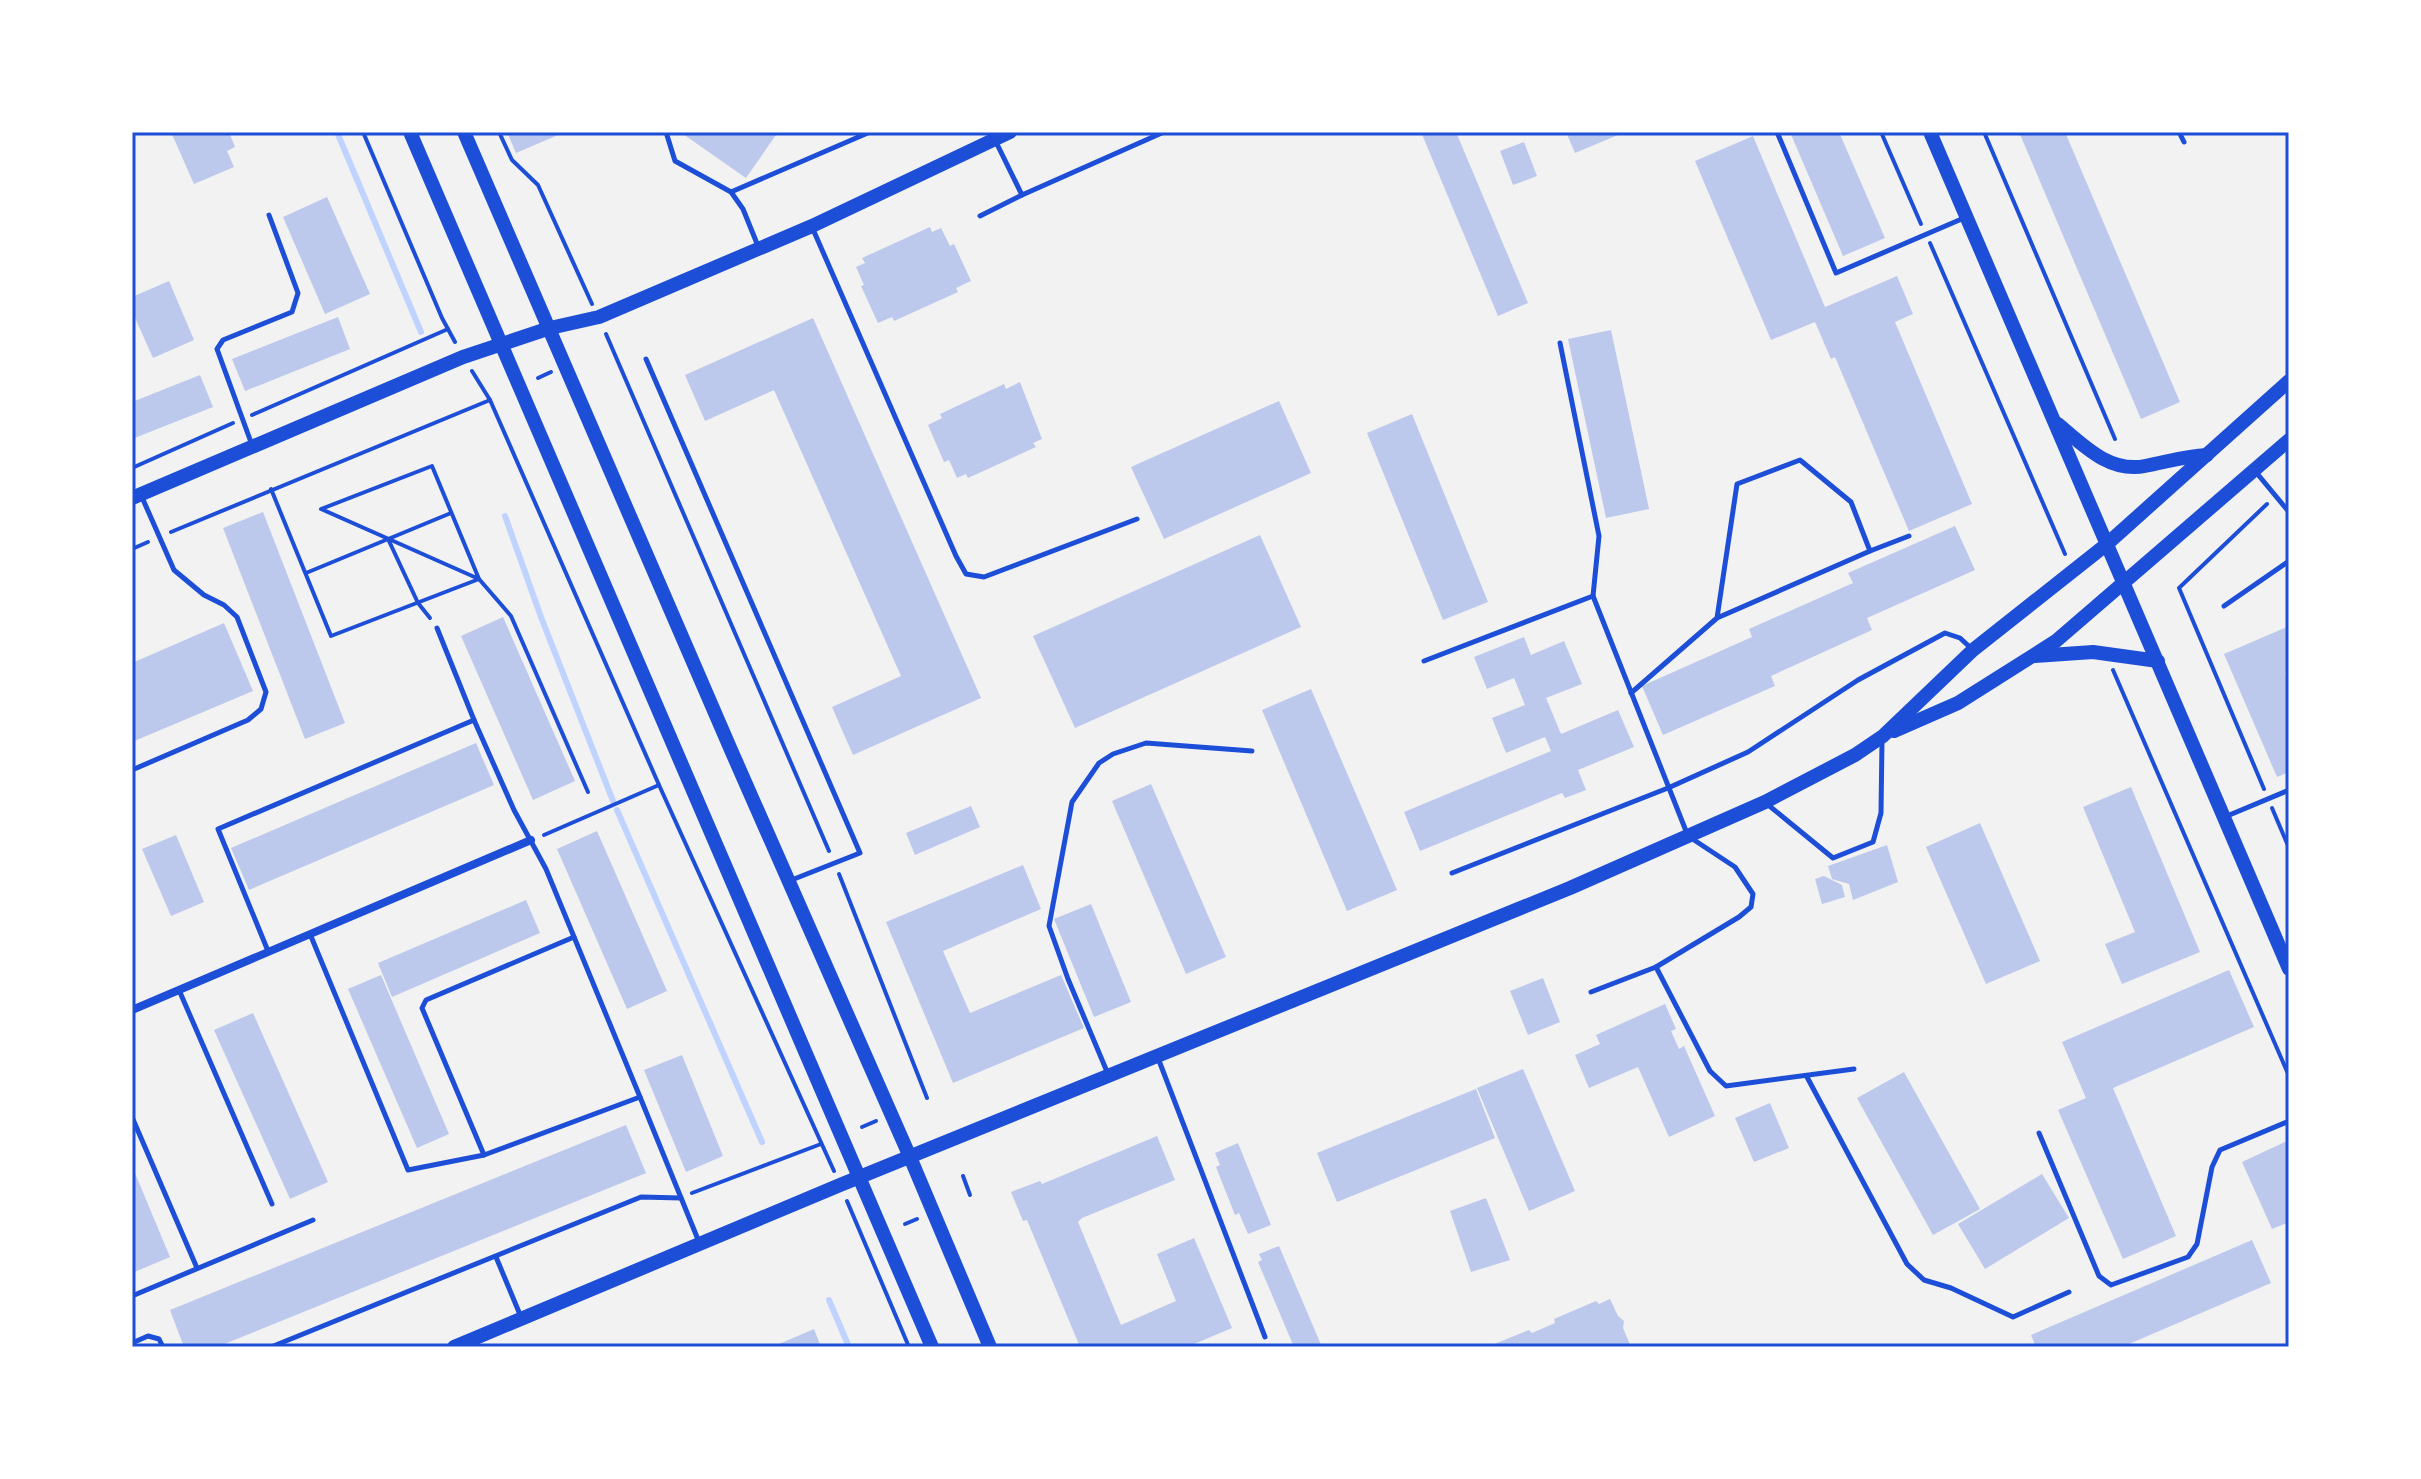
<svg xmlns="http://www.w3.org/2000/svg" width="2421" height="1479" font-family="Helvetica,sans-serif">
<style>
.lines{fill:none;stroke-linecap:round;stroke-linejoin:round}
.stream{stroke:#bfd3fe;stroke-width:6}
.building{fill:#bdc9ec}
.path{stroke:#1d4ed8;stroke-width:4}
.service{stroke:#1d4ed8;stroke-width:5}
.minor{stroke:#1d4ed8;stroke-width:8}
.secondary{stroke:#1d4ed8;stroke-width:14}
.neatline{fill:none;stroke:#1d4ed8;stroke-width:3}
</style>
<rect width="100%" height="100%" fill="#f2f2f2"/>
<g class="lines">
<g class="stream">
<path d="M337 132 421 332"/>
<path d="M505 516 541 617 613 801"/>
<path d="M617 810 762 1142"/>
<path d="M829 1300 849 1347"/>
</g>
</g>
<g class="building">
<path d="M171 132H229L235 147 227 151 234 167 194 184Z"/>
<path d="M507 132H565L516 153Z"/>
<path d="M680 132H778L746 178Z"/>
<path d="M1421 132H1456L1528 303 1498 316Z"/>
<path d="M1566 132H1625L1575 153Z"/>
<path d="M1790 132H1839L1885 238 1843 256Z"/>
<path d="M2019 132H2065L2180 402 2141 419Z"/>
<path d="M1753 136 1825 307 1897 276 1913 314 1895 322 1972 504 1909 531 1835 357 1831 359 1815 322 1771 340 1695 161Z"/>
<path d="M1524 142 1537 176 1513 185 1500 151Z"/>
<path d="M327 197 370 294 325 314 283 217Z"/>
<path d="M930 227 932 232 941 228 950 246 954 244 971 281 956 288 958 292 894 321 892 317 878 323 861 286 864 285 856 267 865 263 862 258Z"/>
<path d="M169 281 194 340 153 358 132 311V297Z"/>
<path d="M338 317 350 349 245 391 232 359Z"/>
<path d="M813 318 981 698 853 755 832 707 901 676 774 390 705 421 685 375Z"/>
<path d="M1611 330 1649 509 1606 518 1568 339Z"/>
<path d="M200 375 213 407 132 439V402Z"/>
<path d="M1020 382 1042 439 1033 443 1036 447 968 478 966 474 957 478 949 460 944 462 928 425 942 418 940 414 1004 384 1006 389Z"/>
<path d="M1279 401 1311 473 1164 539 1131 467Z"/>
<path d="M1412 414 1488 602 1443 620 1367 433Z"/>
<path d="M263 512 345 723 305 739 223 528Z"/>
<path d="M1955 526 1975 570 1867 618 1872 630 1771 676 1775 686 1663 735 1642 686 1752 637 1749 629 1853 583 1848 573Z"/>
<path d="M1260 535 1301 627 1075 728 1033 636Z"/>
<path d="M503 617 575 781 533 800 461 636Z"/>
<path d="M224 623 253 691 132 742V663Z"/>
<path d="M2289 626V671L2285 673 2289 682V772L2277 777 2224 654Z"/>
<path d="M1524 637 1531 655 1564 641 1582 684 1546 698 1561 734 1618 710 1634 747 1578 770 1586 790 1565 798 1562 793 1420 851 1404 812 1551 751 1545 737 1506 753 1492 718 1525 705 1514 678 1487 689 1474 657Z"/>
<path d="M1311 689 1397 890 1347 911 1262 710Z"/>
<path d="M476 743 494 785 249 890 231 848Z"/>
<path d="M1151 784 1226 957 1186 974 1112 801Z"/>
<path d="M2131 787 2200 952 2122 984 2105 944 2135 932 2083 807Z"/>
<path d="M971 806 980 827 915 855 906 833Z"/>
<path d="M1980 823 2040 961 1986 984 1926 847Z"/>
<path d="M597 831 667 991 627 1009 557 849Z"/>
<path d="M176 835 204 902 171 916 142 849Z"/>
<path d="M1887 845 1898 882 1853 900 1849 884 1832 879 1828 866Z"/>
<path d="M1023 865 1041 909 943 951 970 1013 1061 975 1084 1028 953 1083 886 922Z"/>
<path d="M1824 876 1842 885 1845 897 1822 904 1815 879Z"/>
<path d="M526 900 540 933 392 997 378 963Z"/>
<path d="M1091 904 1131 1002 1094 1017 1054 919Z"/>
<path d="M2229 970 2254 1027 2113 1088 2176 1236 2123 1259 2058 1110 2086 1098 2062 1042Z"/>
<path d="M381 975 449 1134 417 1148 348 989Z"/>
<path d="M1543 978 1560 1022 1528 1035 1510 991Z"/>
<path d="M1665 1004 1676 1029 1671 1031 1679 1049 1684 1046 1715 1116 1669 1137 1638 1067 1589 1088 1575 1055 1600 1044 1596 1035Z"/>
<path d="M253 1013 328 1182 290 1199 214 1030Z"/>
<path d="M682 1055 723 1156 686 1172 644 1070Z"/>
<path d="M1523 1069 1575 1191 1529 1211 1477 1088Z"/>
<path d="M1904 1072 1980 1209 1933 1235 1857 1098Z"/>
<path d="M1476 1089 1495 1138 1337 1202 1317 1153Z"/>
<path d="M1770 1103 1789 1148 1754 1162 1735 1118Z"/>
<path d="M626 1125 646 1173 217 1347H184L170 1310Z"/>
<path d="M1157 1136 1175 1180 1082 1218 1078 1222 1121 1325 1176 1301 1157 1254 1194 1238 1232 1328 1187 1347H1080L1027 1220 1023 1221 1011 1192 1040 1181 1042 1184Z"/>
<path d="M2287 1141 2289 1222 2272 1229 2242 1162Z"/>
<path d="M1238 1143 1271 1225 1248 1234 1239 1213 1235 1215 1216 1167 1220 1165 1215 1153Z"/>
<path d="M132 1166 170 1257 132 1273Z"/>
<path d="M2042 1174 2069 1218 1985 1269 1958 1224Z"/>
<path d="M1486 1198 1510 1260 1471 1272 1450 1211Z"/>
<path d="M2252 1240 2271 1283 2122 1347H2036L2031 1335Z"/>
<path d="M1279 1246 1322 1347H1294L1258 1262 1262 1260 1259 1254Z"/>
<path d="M1610 1299 1618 1316 1624 1321 1623 1328 1631 1347H1487L1529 1330 1532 1333 1555 1323 1554 1319 1596 1301 1599 1304Z"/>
<path d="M814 1329 821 1347H772Z"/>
</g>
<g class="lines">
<g class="path">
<path d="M363 132 442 318 455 342"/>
<path d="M499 132 512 160 538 185 592 304"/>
<path d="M1881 132 1921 224"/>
<path d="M1984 132 2115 439"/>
<path d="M1930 243 2065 554"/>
<path d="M606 334 829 851"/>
<path d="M472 371 490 400 659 785 834 1171"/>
<path d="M538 378 551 372"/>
<path d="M252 415 448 329"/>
<path d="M432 466 479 579 321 509Z"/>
<path d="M132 468 233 423"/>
<path d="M271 489 331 636 479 579 511 616 588 792"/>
<path d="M171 532 490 400"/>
<path d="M389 541 418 603 430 618"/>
<path d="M132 549 148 542"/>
<path d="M306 573 451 513"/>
<path d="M2113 670 2289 1076"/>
<path d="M2264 789 2179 588 2267 504"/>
<path d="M2272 808 2289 848"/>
<path d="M544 835 659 785"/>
<path d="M839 874 927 1098"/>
<path d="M862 1127 876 1121"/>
<path d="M963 1176 970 1195"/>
<path d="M692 1193 821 1144"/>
<path d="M847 1201 909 1347"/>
<path d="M905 1224 917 1219"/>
</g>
<g class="service">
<path d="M666 132 675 161 731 192 743 209 758 246"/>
<path d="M1777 132 1836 273 1964 218"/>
<path d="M2179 132 2184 142"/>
<path d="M995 140 1022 195 1164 132"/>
<path d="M731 192 870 132"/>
<path d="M980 216 1022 195"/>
<path d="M812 227 956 556 966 574 984 577 1137 519"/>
<path d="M1560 343 1599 536 1593 596 1688 836 1735 867 1753 894 1751 907 1739 917 1656 967 1591 992"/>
<path d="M646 359 860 853 789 881"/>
<path d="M252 445 217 349 223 340 292 312 298 293 269 215"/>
<path d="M2255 471 2289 512"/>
<path d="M1870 551 1909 536"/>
<path d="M2224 606 2289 561"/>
<path d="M437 628 474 720"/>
<path d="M1424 661 1593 596"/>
<path d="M1631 693 1717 618 1737 484 1800 460 1851 502 1870 551 1717 618"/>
<path d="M132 770 248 720 261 709 266 692 237 617 224 605 204 595 174 570 141 495"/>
<path d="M1767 804 1833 858 1873 842 1881 813 1882 741"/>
<path d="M2227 816 2289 790"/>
<path d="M1452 873 1668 788 1748 752 1858 680 1945 633 1960 638 1973 650"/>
<path d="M310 934 408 1170 484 1155 422 1008 426 1000 574 937"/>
<path d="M268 951 218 829 474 720 514 810 546 869 640 1097"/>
<path d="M1656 967 1710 1071 1726 1086 1854 1069"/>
<path d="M179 990 272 1204"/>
<path d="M1158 1058 1265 1337"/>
<path d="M1108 1074 1068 979 1049 926 1072 802 1099 763 1113 754 1146 743 1252 751"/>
<path d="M1807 1077 1907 1264 1924 1280 1951 1288 2013 1317 2069 1292"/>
<path d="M132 1117 197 1268"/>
<path d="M2039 1133 2099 1276 2111 1285 2188 1257 2197 1244 2212 1167 2220 1150 2289 1121"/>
<path d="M484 1155 640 1097 699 1242"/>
<path d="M496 1257 521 1317"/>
<path d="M132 1296 313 1220"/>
<path d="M132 1343 148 1336 159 1339 163 1347"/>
<path d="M271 1347 641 1197 681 1198"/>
</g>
<path class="minor" d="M132 1010 531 840"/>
<g class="secondary">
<path d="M410 132 932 1347"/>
<path d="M464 132 731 750 910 1157 990 1347"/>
<path d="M1930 132 2289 969"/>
<path d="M2058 424C2083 445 2109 473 2145 466 2166 462 2185 456 2207 455"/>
<path d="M132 498 463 357 550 328 599 317 812 226 1010 132"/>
<path d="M2035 656 2093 652 2158 661"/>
<path d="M1894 731 1958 703 2056 641 2289 440"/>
<path d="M454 1347 840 1185 1570 888 1765 802 1855 755 1883 736 1973 650 2107 544 2289 381"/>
</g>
</g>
<rect width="2421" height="1479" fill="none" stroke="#ffffff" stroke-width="268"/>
<rect x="134" y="134" width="2153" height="1211" class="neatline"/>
</svg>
